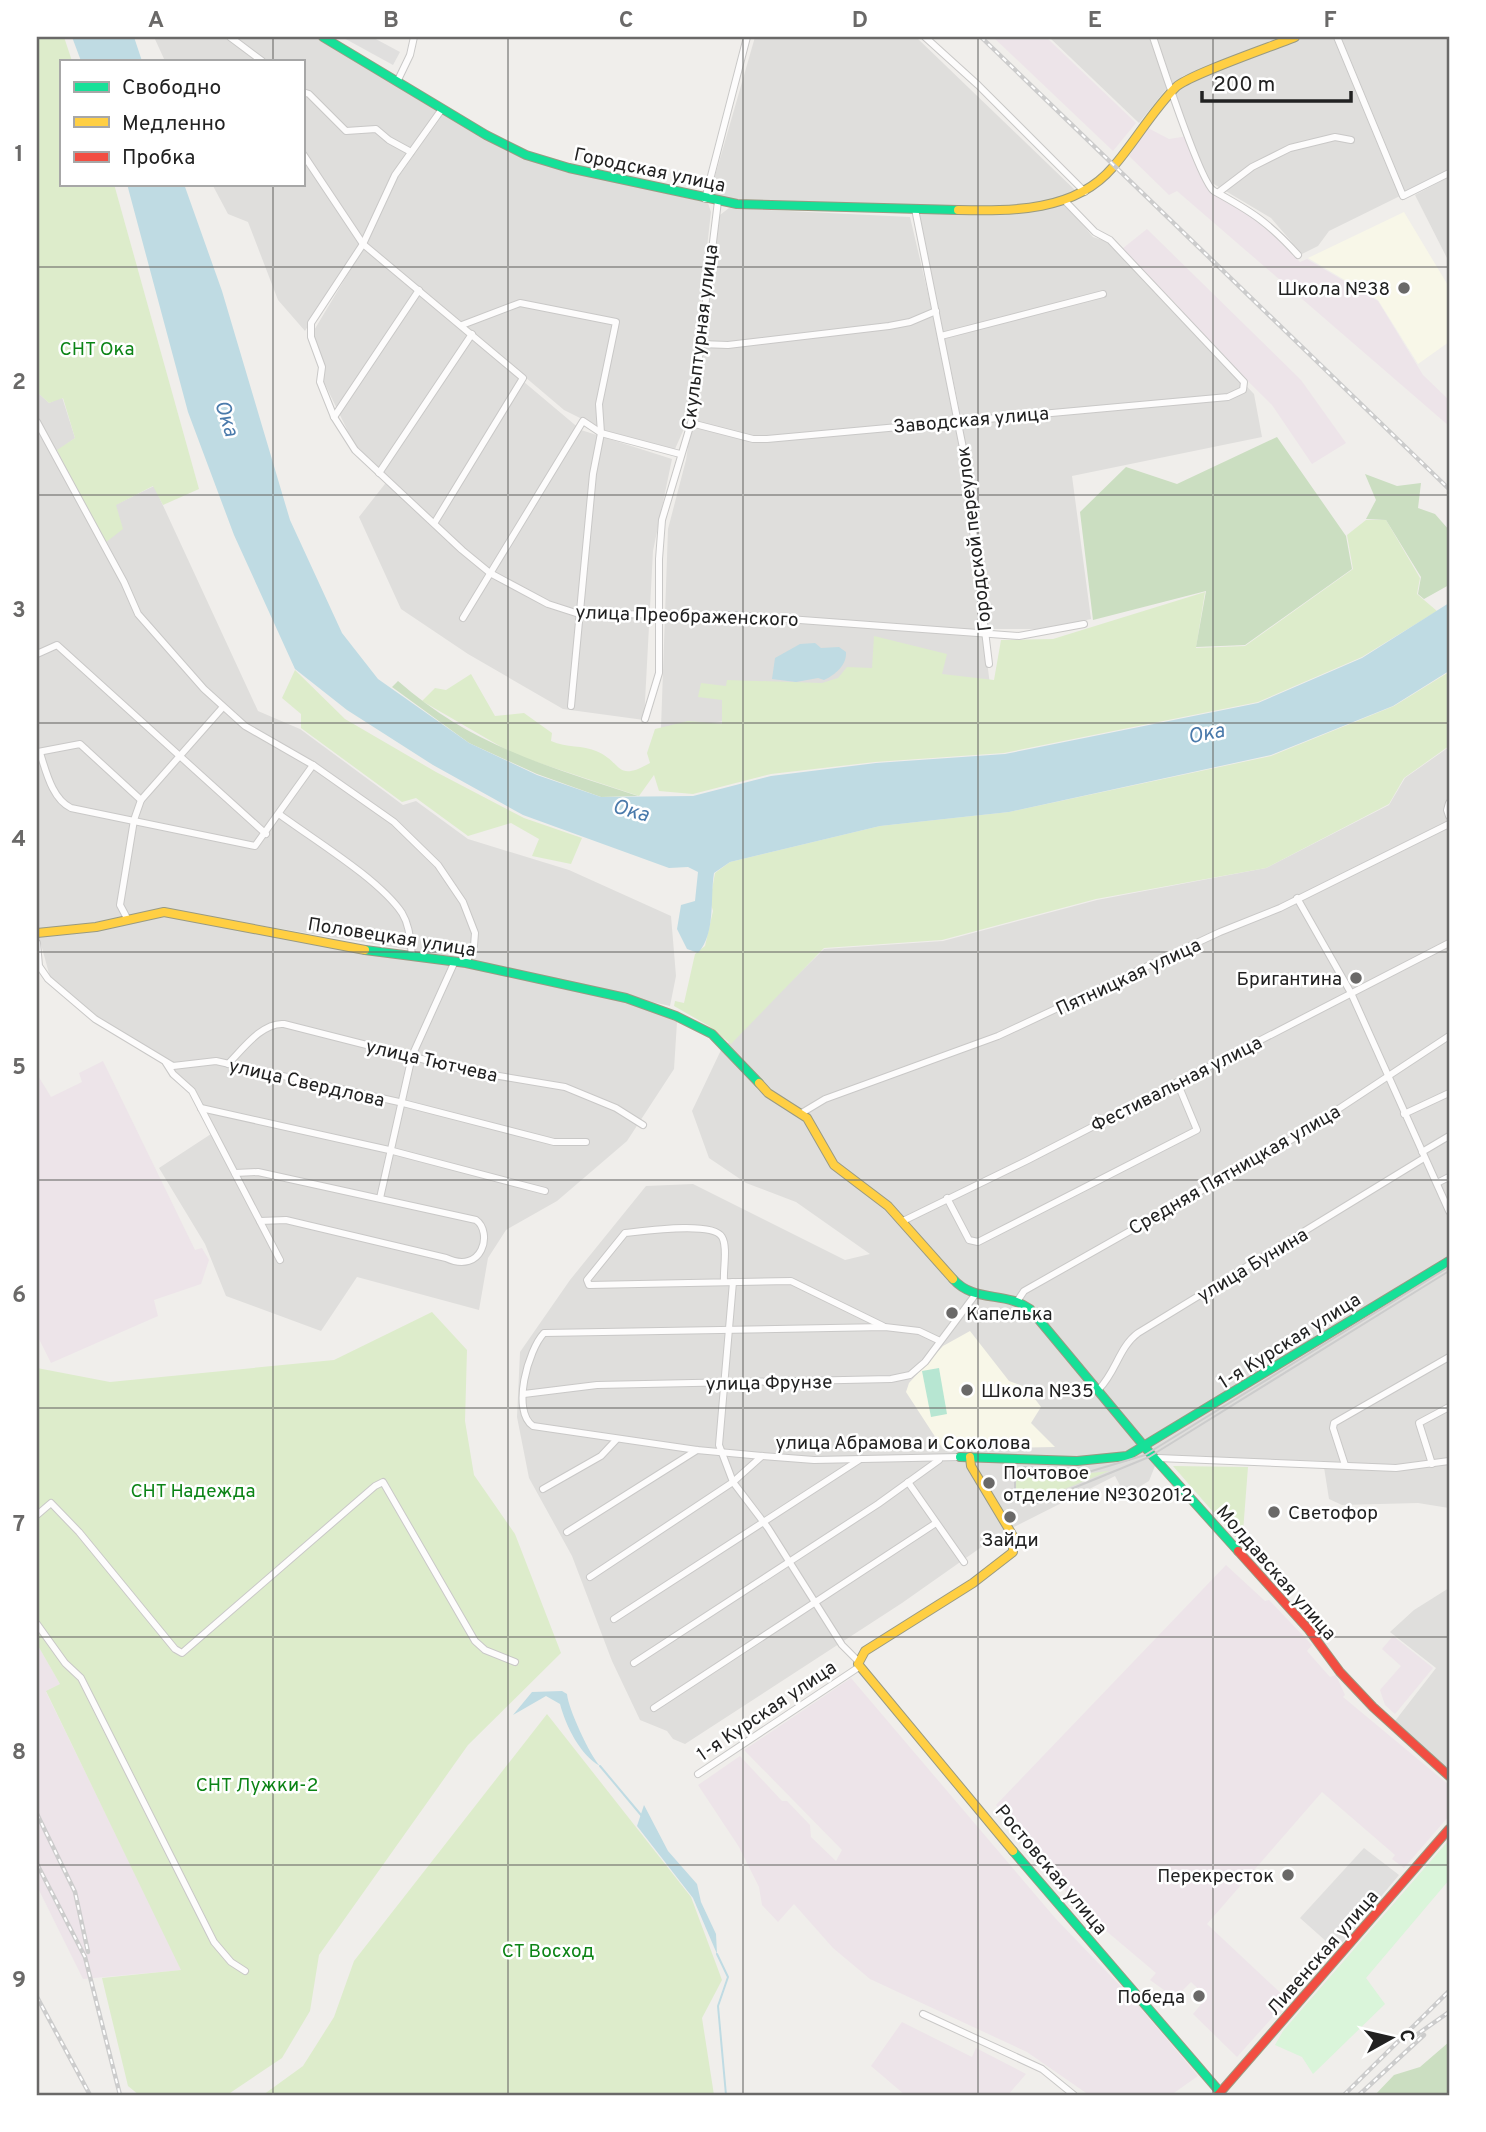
<svg xmlns="http://www.w3.org/2000/svg" width="1486" height="2132" font-family="Overpass,sans-serif">
<style>
.residential{fill:#dfdedc}
.industrial{fill:#ede4e9}
.education{fill:#f8f7e8}
.grass{fill:#ddeccb}
.forest{fill:#cbdec1}
.park{fill:#daf5da}
.pitch{fill:#b7e6d2}
.parking{fill:#e0dfde}
.water{fill:#bfdbe3}
.lines{fill:none;stroke-linecap:round;stroke-linejoin:round}
.stream{stroke:#bfdbe3;stroke-width:2}
.street-casing{stroke:#c9c8c7;stroke-width:8}
.fast-casing{stroke:#999a82;stroke-width:10}
.slow-casing{stroke:#999a82;stroke-width:10}
.jam-casing{stroke:#999a82;stroke-width:10}
.street{stroke:#fdfcfc;stroke-width:6}
.fast{stroke:#16e098;stroke-width:8}
.slow{stroke:#ffcf43;stroke-width:8}
.jam{stroke:#f24e42;stroke-width:8}
.tram{stroke:#ccc;stroke-width:2}
.rail-casing{stroke:#ccc;stroke-width:4.5}
.rail{stroke:#fff;stroke-width:2;stroke-dasharray:5;stroke-linecap:butt}
.grid{fill:none;stroke:#6a6968;stroke-width:2;stroke-opacity:0.55}
.poi-dot{fill:#6a6968;stroke:#fff;stroke-width:2.5}
.labels{text-anchor:middle;stroke-width:5;stroke-linejoin:round;paint-order:stroke}
.street-label{font-size:19px;fill:#222;stroke:#fff}
.poi-label{font-size:19px;fill:#222;stroke:#fff;text-anchor:end}
.park-label{font-size:19px;fill:#0c8416;stroke:#fff}
.water-label{font-size:21px;font-style:italic;fill:#4a7aab;stroke:#fff}
.neatline{fill:none;stroke:#6a6968;stroke-width:2.5}
.grid-label{font-size:23px;text-anchor:middle;font-weight:bold;fill:#6a6968}
</style>
<rect width="100%" height="100%" fill="#f0eeeb"/>
<g class="residential">
<path d="M154 37H320L438 110 392 174 363 238 305 331 278 300 248 222 228 214 212 184H303V61H165Z"/>
<path d="M755 37H916L1076 191 1063 198 997 208 767 203 709 197Z"/>
<path d="M1049 37H1149L1167 88 1139 123Z"/>
<path d="M1156 37H1281L1183 76 1173 84Z"/>
<path d="M1298 37H1335L1400 196 1329 231 1318 246 1302 254 1271 218 1207 180 1173 90Z"/>
<path d="M1339 37H1449V169L1404 192Z"/>
<path d="M444 113 570 172 708 203 711 212 687 422 675 449 606 431 564 410 367 243 398 177Z"/>
<path d="M1449 177V262L1415 195Z"/>
<path d="M1066 205 1093 237 1109 242 1254 394 1262 437 1072 476 1091 619 1046 629H988L958 403 918 213 1005 215Z"/>
<path d="M729 208 910 217 938 336 961 452 991 693 661 728 668 529 686 460 703 345 716 218Z"/>
<path d="M364 247 581 430 672 459 653 551 644 720 563 709 468 654 401 609 359 517 388 480 355 446 323 380 310 337Z"/>
<path d="M37 392 49 403 62 397 75 438 57 451 115 505 154 486 258 711 300 729 403 805 416 801 468 839 569 870 671 916 676 976 670 1006 454 957 165 910 95 925 37 932Z"/>
<path d="M1449 747V1508L1418 1503 1342 1505 1329 1499 1323 1461 1159 1456 1149 1481 1125 1495 1115 1476 1000 1534 902 1603 685 1744 673 1739 667 1731 640 1720 612 1661 572 1556 529 1478 517 1417 520 1352 570 1280 646 1186 693 1184 845 1260 870 1254 796 1202 746 1183 709 1158 692 1111 721 1050 824 949 943 941 1097 900 1266 868 1389 805 1405 778Z"/>
<path d="M165 915 466 965 628 1001 677 1022 674 1069 627 1141 557 1201 506 1230 488 1258 479 1310 357 1277 321 1331 226 1296 205 1244 159 1168 211 1134 190 1093 170 1077 163 1063 92 1020 50 977 39 937Z"/>
<path d="M1449 1588V1771L1395 1721 1436 1668 1390 1632 1414 1610Z"/>
</g>
<g class="industrial">
<path d="M993 37H1046L1136 123 1113 151Z"/>
<path d="M1148 128 1169 139 1188 136 1201 176 1210 192 1262 222 1300 262 1307 259 1378 301 1423 375 1449 400V426L1177 191 1169 195 1129 156Z"/>
<path d="M1147 229 1301 380 1346 443 1312 464 1272 405 1188 322 1178 306 1122 249Z"/>
<path d="M103 1061 195 1250 202 1248 209 1260 201 1284 154 1300 158 1316 51 1363 37 1335V1074L51 1097 82 1082 79 1073Z"/>
<path d="M1226 1565 1265 1601 1269 1600 1312 1645 1307 1651 1330 1677 1336 1675 1345 1695 1343 1697 1449 1785V1816L1404 1868 1392 1859 1395 1855 1322 1792 1207 1924 1288 2000 1237 2057 1193 2014 1207 1997 1191 1982 1175 1998 1150 1980 1156 1973 1079 1908 996 1805Z"/>
<path d="M1393 1636 1433 1668 1395 1714 1385 1705 1380 1690 1401 1666 1382 1649Z"/>
<path d="M37 1644 60 1684 46 1692 182 1970 83 1979 37 1886Z"/>
<path d="M851 1678 1056 1919 1133 1999 1198 2076 1171 2095H1089L1027 2052 870 1979 833 1948 794 1904 778 1922 762 1905 759 1887 739 1847 698 1785 740 1756 782 1801H787L810 1825 811 1837 836 1861 842 1850 744 1750Z"/>
<path d="M902 2022 972 2057 976 2048 1026 2074 1008 2095H905L871 2066Z"/>
</g>
<g class="education">
<path d="M1404 212 1449 287V342L1418 364 1378 300 1308 258Z"/>
<path d="M970 1331 1009 1381 1026 1387 1041 1407 1031 1423 1055 1447 943 1449 906 1392 909 1383 943 1346Z"/>
</g>
<g class="grass">
<path d="M37 37H64L72 61H61V184H114L199 489 163 505 153 486 116 505 123 529 105 543 57 450 75 438 63 398 49 403 37 392Z"/>
<path d="M1366 520H1386L1420 578 1417 594 1437 611 1362 657 1258 702 1004 753 875 762 771 774 693 794 659 791 654 775 639 796 515 755 422 701 435 688 446 690 471 674 495 716 524 713 552 733 551 741C567 748 583 745 596 751 623 762 615 783 650 763L647 753 655 729 688 721 722 724V700L698 697 701 683 726 686 727 680 822 683 838 678 847 667 872 668 874 636 947 654 942 674 994 680 1001 640 1053 639 1205 592 1196 648 1245 646 1353 569 1347 535Z"/>
<path d="M295 670 345 719 436 772 524 818 582 838 571 864 532 856 539 839 511 823 468 836 416 798 402 802 301 728V714L282 698Z"/>
<path d="M1449 672V746L1404 778 1389 804 1266 868 1096 899 942 940 824 948 731 1044 709 1026 674 1006 675 1001 684 1003 695 954 705 946 713 911 710 901 715 873 730 862 880 826 1009 812 1271 756 1394 706Z"/>
<path d="M432 1312 467 1350 465 1421 474 1475 515 1534 561 1653 468 1745 319 1955 310 2011 282 2058 227 2095H139L128 2086 102 1978 181 1970 46 1691 60 1684 37 1644V1368L110 1382 334 1360Z"/>
<path d="M1173 1466 1248 1467 1242 1545Z"/>
<path d="M1029 1468 1073 1475 1109 1471 1030 1503 1020 1498 1015 1487 1018 1474Z"/>
<path d="M547 1714 691 1897 722 1980 702 2018 714 2095H263L303 2066 334 2017 354 1961Z"/>
</g>
<g class="forest">
<path d="M1277 437 1346 536 1352 569 1245 645 1196 647 1206 591 1093 620 1080 512 1126 467 1177 484Z"/>
<path d="M1365 474 1397 486 1421 483 1418 508 1435 514 1449 530V585L1424 599 1418 594 1421 577 1386 520 1366 519 1376 500Z"/>
<path d="M398 681C470 745 549 767 638 796L601 797 537 774 469 743 392 687Z"/>
<path d="M1449 2042V2095H1375L1394 2075 1420 2067Z"/>
</g>
<path class="park" d="M1449 1840V1880L1366 1978 1385 2004 1313 2074 1302 2057 1275 2045 1283 2031Z"/>
<path class="pitch" d="M939 1368 947 1414 931 1417 922 1371Z"/>
<g class="parking">
<path d="M342 37H372L400 52 393 65Z"/>
<path d="M1364 1848 1399 1875 1336 1950 1300 1918Z"/>
</g>
<g class="water">
<path d="M72 37H134L142 61H81Z"/>
<path d="M127 184H184L222 291 290 520 342 633 378 679 469 743 537 775 601 797 693 796 771 776 876 763 1005 754 1258 703 1362 658 1449 603V671L1393 706 1271 755 1009 812 880 826 730 862 714 873C710 897 716 934 698 953L687 949 677 929 681 905 695 901 698 872 688 867 669 868 523 815 433 765 347 710 295 669 234 535 188 412Z"/>
<path d="M815 643 821 648 839 647 846 652C847 665 835 675 824 680L818 678 796 682 772 679 775 658 800 644Z"/>
<path d="M562 1691 567 1694C568 1708 590 1756 600 1766 580 1755 566 1726 560 1704L546 1696 513 1715 532 1692Z"/>
<path d="M644 1805 668 1851 697 1884 701 1902 716 1934 717 1954 693 1898 637 1826Z"/>
</g>
<g class="lines">
<g class="stream">
<path d="M600 1766 641 1815"/>
<path d="M717 1954 728 1977 718 2006 726 2095"/>
</g>
<defs>
<g id="street">
<path d="M230 37 262 61"/>
<path d="M925 37 978 85 1085 192"/>
<path d="M1153 37C1160 58 1201 184 1214 191 1252 212 1268 222 1298 255"/>
<path d="M1337 37 1403 196 1449 173"/>
<path d="M397 82 410 55 414 37"/>
<path d="M303 92 309 94 346 131 376 129 389 140 411 152"/>
<path d="M442 109 395 175 363 244 311 323V337L322 367 320 382 334 417 355 450 462 550 490 573 548 604 579 614 733 615 1019 636 1084 624"/>
<path d="M303 154 363 244 523 378 435 522"/>
<path d="M1219 192 1252 167 1290 148 1335 137 1351 140"/>
<path d="M705 199 747 37"/>
<path d="M915 209 963 448 989 664"/>
<path d="M462 325 520 303 616 322 599 404 601 433 593 474 571 706"/>
<path d="M941 336 1103 294"/>
<path d="M700 344 728 345 889 326 910 322 936 311"/>
<path d="M334 417 419 290"/>
<path d="M37 422 124 582 138 614 204 689 245 726 313 765 394 822 438 865 463 902 475 933 474 946 466 963"/>
<path d="M691 423 753 439H767L1228 397 1243 390 1244 382 1110 240 1095 232 1065 201"/>
<path d="M379 473 472 334"/>
<path d="M463 618 583 421 601 433 680 454"/>
<path d="M37 654 57 645 266 834"/>
<path d="M645 719 659 673V559L662 520 691 423 718 201"/>
<path d="M38 752 80 744 141 800"/>
<path d="M40 753C46 771 52 799 71 808L255 846 313 765"/>
<path d="M1449 803 1447 810 1449 816"/>
<path d="M279 814C314 840 379 879 402 913 410 926 410 941 412 955"/>
<path d="M1297 898 1351 993 1449 1211"/>
<path d="M128 920 120 905 134 820 141 800 223 707"/>
<path d="M37 943 39 966 48 979 95 1019 173 1066 216 1061 399 1102 554 1142H586"/>
<path d="M166 1063 173 1074 192 1091 280 1260"/>
<path d="M228 1064C242 1050 262 1022 284 1024L469 1071 565 1087 616 1108 643 1125"/>
<path d="M201 1108 389 1150 545 1191"/>
<path d="M800 1114 825 1099 998 1036 1220 932 1280 908 1449 824"/>
<path d="M1404 1114 1449 1093"/>
<path d="M1422 1152 1449 1136"/>
<path d="M235 1173 258 1172 476 1220C493 1232 483 1275 446 1258L286 1220 260 1221"/>
<path d="M1437 1183 1449 1177"/>
<path d="M380 1198 412 1056 455 961"/>
<path d="M947 1198 969 1240 978 1242 1197 1130 1177 1082"/>
<path d="M903 1221 1028 1160 1449 943"/>
<path d="M724 1281C723 1269 728 1247 722 1237 713 1221 644 1231 625 1233L587 1280 589 1285 791 1281 883 1326"/>
<path d="M733 1282 719 1445 733 1482 768 1528 842 1645 858 1661"/>
<path d="M1018 1300 1024 1291 1296 1137 1449 1036"/>
<path d="M940 1341 919 1331 885 1327 544 1333C528 1350 511 1411 533 1426L697 1450 762 1456 814 1460 960 1457"/>
<path d="M1099 1389C1116 1372 1119 1347 1138 1333L1424 1158"/>
<path d="M524 1394 597 1385 891 1379 910 1375 925 1362 975 1295"/>
<path d="M1158 1458 1396 1468 1449 1461"/>
<path d="M1432 1464 1419 1423 1449 1407"/>
<path d="M1345 1465 1333 1428 1334 1423 1449 1357"/>
<path d="M908 1482 964 1562"/>
<path d="M543 1489 601 1456 616 1440"/>
<path d="M37 1515 51 1503 79 1532 175 1649 182 1653 375 1486 383 1482 475 1641 485 1650 515 1662"/>
<path d="M567 1532 697 1450"/>
<path d="M590 1577 733 1482 762 1456"/>
<path d="M614 1619 859 1460"/>
<path d="M37 1624 65 1663 81 1678 214 1942 231 1962 245 1971"/>
<path d="M634 1663 878 1504 939 1460"/>
<path d="M654 1708 936 1523"/>
<path d="M698 1774 859 1667"/>
<path d="M923 2014 1042 2069 1074 2095"/>
</g>
<g id="fast">
<path d="M323 37 486 135 526 155 569 168 737 204 958 210"/>
<path d="M365 950 466 963 626 998 676 1016 712 1034 759 1083"/>
<path d="M953 1279C974 1303 1006 1291 1030 1309L1149 1452 1238 1551"/>
<path d="M960 1457 1077 1461 1127 1456 1449 1261"/>
<path d="M1013 1851 1220 2092"/>
</g>
<g id="slow">
<path d="M958 210C1012 211 1075 212 1113 167 1135 142 1152 111 1176 87 1188 75 1273 46 1295 37"/>
<path d="M37 933 96 927 164 912 365 950"/>
<path d="M759 1083 768 1093 807 1118 834 1165 888 1206 953 1279"/>
<path d="M970 1457 971 1466 1013 1536V1552L973 1583 865 1651 858 1664 1013 1851"/>
</g>
<g id="jam">
<path d="M1238 1551 1309 1630 1340 1672 1373 1707 1449 1776"/>
<path d="M1218 2095 1449 1829"/>
</g>
</defs>
<use href="#street" class="street-casing"/>
<use href="#fast" class="fast-casing"/>
<use href="#slow" class="slow-casing"/>
<use href="#jam" class="jam-casing"/>
<use href="#street" class="street"/>
<use href="#fast" class="fast"/>
<use href="#slow" class="slow"/>
<use href="#jam" class="jam"/>
<path class="tram" d="M1449 1267 1145 1455 1085 1473 1024 1467 1015 1477V1492L1023 1501 1037 1503 1149 1457 1449 1271"/>
<defs>
<g id="rail">
<path d="M981 37 1449 489"/>
<path d="M37 1814 75 1892 88 1952"/>
<path d="M37 1864 85 1957 120 2095"/>
<path d="M37 1997 90 2095"/>
<path d="M1412 2038 1449 2012"/>
<path d="M1344 2095 1449 1991"/>
<path d="M1359 2095 1424 2035"/>
</g>
</defs>
<use href="#rail" class="rail-casing"/>
<use href="#rail" class="rail"/>
</g>
<path class="grid" d="M273 37V61M508 37V2095M743 37V2095M978 37V2095M1213 37V2095M273 184V2095M37 267H1449M37 495H1449M37 723H1449M37 952H1449M37 1180H1449M37 1408H1449M37 1637H1449M37 1865H1449"/>
<g class="poi-dot">
<circle cx="1404" cy="288" r="7"/>
<circle cx="1356" cy="978" r="7"/>
<circle cx="952" cy="1313" r="7"/>
<circle cx="967" cy="1390" r="7"/>
<circle cx="989" cy="1483" r="7"/>
<circle cx="1274" cy="1512" r="7"/>
<circle cx="1010" cy="1517" r="7"/>
<circle cx="1288" cy="1875" r="7"/>
<circle cx="1199" cy="1996" r="7"/>
</g>
<g class="labels">
<g class="street-label">
<text transform="translate(650 169) rotate(12)" y="7">Городская улица</text>
<text transform="translate(699 337) rotate(-83)" y="7">Скульптурная улица</text>
<text transform="translate(971 419) rotate(-5)" y="7">Заводская улица</text>
<text transform="translate(973 539) rotate(-97)" y="7">Городской переулок</text>
<text transform="translate(687 615) rotate(2)" y="7">улица Преображенского</text>
<text transform="translate(392 936) rotate(9)" y="7">Половецкая улица</text>
<text transform="translate(1128 976) rotate(-25)" y="7">Пятницкая улица</text>
<text transform="translate(432 1060) rotate(13)" y="7">улица Тютчева</text>
<text transform="translate(307 1082) rotate(13)" y="7">улица Свердлова</text>
<text transform="translate(1176 1083) rotate(-27)" y="7">Фестивальная улица</text>
<text transform="translate(1234 1169) rotate(-30)" y="7">Средняя Пятницкая улица</text>
<text transform="translate(1252 1264) rotate(-31)" y="7">улица Бунина</text>
<text transform="translate(1289 1340) rotate(-32)" y="7">1-я Курская улица</text>
<text transform="translate(769 1382) rotate(-1)" y="7">улица Фрунзе</text>
<text x="903" y="1449">улица Абрамова и Соколова</text>
<text transform="translate(1277 1572) rotate(49)" y="7">Молдавская улица</text>
<text transform="translate(766 1710) rotate(-34)" y="7">1-я Курская улица</text>
<text transform="translate(1052 1869) rotate(50)" y="7">Ростовская улица</text>
<text transform="translate(1322 1952) rotate(-49)" y="7">Ливенская улица</text>
</g>
<g class="poi-label">
<text x="1390" y="295">Школа №38</text>
<text x="1342" y="985">Бригантина</text>
<text x="966" y="1320" text-anchor="start">Капелька</text>
<text x="981" y="1397" text-anchor="start">Школа №35</text>
<text x="1003" y="1479" text-anchor="start">Почтовое<tspan x="1003" dy="22">отделение №302012</tspan></text>
<text x="1288" y="1519" text-anchor="start">Светофор</text>
<text x="1010" y="1546" text-anchor="middle">Зайди</text>
<text x="1274" y="1882">Перекресток</text>
<text x="1185" y="2003">Победа</text>
</g>
<g class="park-label">
<text x="97" y="355">СНТ Ока</text>
<text x="193" y="1497">СНТ Надежда</text>
<text x="257" y="1791">СНТ Лужки-2</text>
<text x="548" y="1957">СТ Восход</text>
</g>
<g class="water-label">
<text transform="translate(227 418) rotate(72)" y="7">Ока</text>
<text transform="translate(1206 733) rotate(-11)" y="7">Ока</text>
<text transform="translate(631 810) rotate(16)" y="7">Ока</text>
</g>
</g>
<rect width="1486" height="2132" fill="none" stroke="#ffffff" stroke-width="77"/>
<rect x="60" y="60" width="245" height="126" fill="#ffffff" stroke="#a7a7a7" stroke-width="2"/>
<rect x="74" y="82" width="35" height="10" fill="#16e098" stroke="#a7a7a7" stroke-width="2"/>
<text x="122" y="94" font-size="21" fill="#222222">Свободно</text>
<rect x="74" y="117" width="35" height="10" fill="#ffcf43" stroke="#a7a7a7" stroke-width="2"/>
<text x="122" y="130" font-size="21" fill="#222222">Медленно</text>
<rect x="74" y="152" width="35" height="10" fill="#f24e42" stroke="#a7a7a7" stroke-width="2"/>
<text x="122" y="164" font-size="21" fill="#222222">Пробка</text>
<g transform="translate(1391 2038) rotate(82)" stroke="#ffffff" stroke-width="5" paint-order="stroke">
<path d="M0-5L12 26L0 18L-12 26Z" fill="#222222"/>
<text y="-10" font-size="19" font-weight="bold" text-anchor="middle" fill="#222222">С</text>
</g>
<path d="M1202 91v10h149v-10" fill="none" stroke="#222222" stroke-width="3.5"/>
<text x="1213" y="91" font-size="21" fill="#222222" stroke="#ffffff" stroke-width="5" paint-order="stroke">200 m</text>
<rect x="38" y="38" width="1410" height="2056" class="neatline"/>
<g class="grid-label">
<text x="156" y="27">A</text>
<text x="391" y="27">B</text>
<text x="626" y="27">C</text>
<text x="860" y="27">D</text>
<text x="1095" y="27">E</text>
<text x="1330" y="27">F</text>
<text x="19" y="161">1</text>
<text x="19" y="389">2</text>
<text x="19" y="617">3</text>
<text x="19" y="846">4</text>
<text x="19" y="1074">5</text>
<text x="19" y="1302">6</text>
<text x="19" y="1531">7</text>
<text x="19" y="1759">8</text>
<text x="19" y="1987">9</text>
</g>
</svg>
